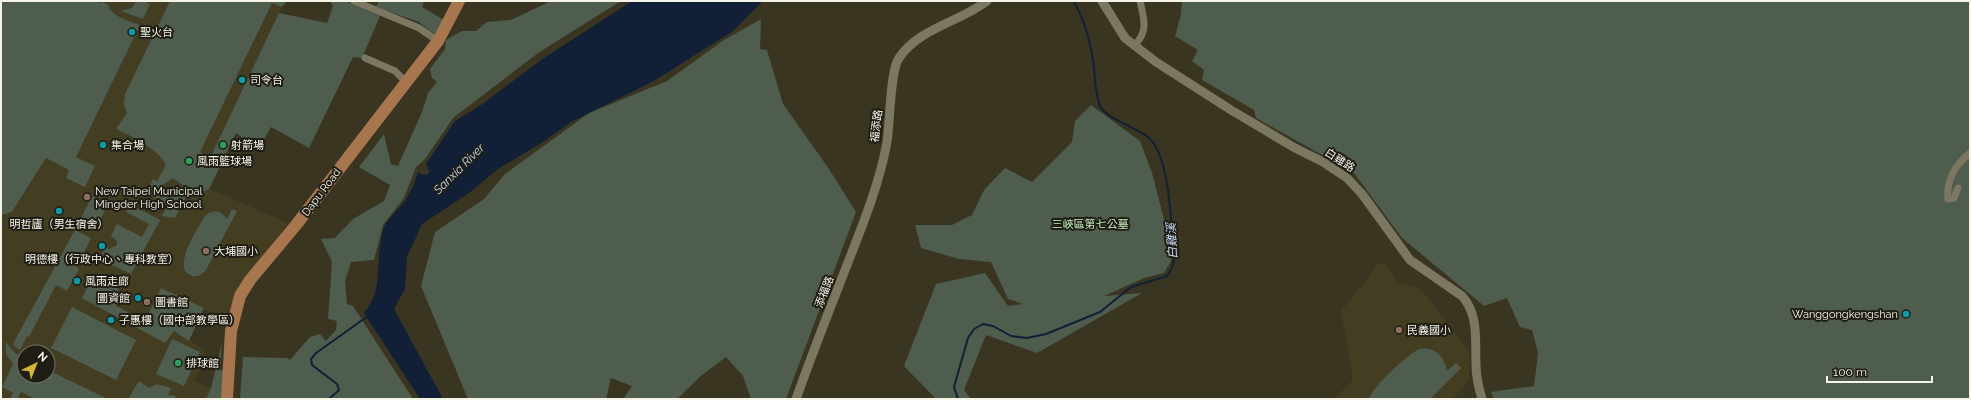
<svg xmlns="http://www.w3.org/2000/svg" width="1971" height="400" font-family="Raleway,'Noto Sans TC',sans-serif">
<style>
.built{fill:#433d22;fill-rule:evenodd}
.green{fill:#4f5d4e}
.water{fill:#112037}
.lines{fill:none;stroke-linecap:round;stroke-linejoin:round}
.stream{stroke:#112037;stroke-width:2}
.minor{stroke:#7c7761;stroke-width:7}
.tertiary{stroke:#7c7761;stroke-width:9}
.primary{stroke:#a7754e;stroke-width:12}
.culture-dot{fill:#0f9aa8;stroke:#1f1d14;stroke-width:1.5}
.leisure-dot{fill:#2e9e5b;stroke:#1f1d14;stroke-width:1.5}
.education-dot{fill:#8d6e63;stroke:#1f1d14;stroke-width:1.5}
.labels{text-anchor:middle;stroke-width:4;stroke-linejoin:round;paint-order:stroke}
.poi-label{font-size:11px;fill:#f6f3e7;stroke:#1f1d14;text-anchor:start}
.street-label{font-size:11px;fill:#f6f3e7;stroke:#1f1d14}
.park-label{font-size:11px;fill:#c6f1c1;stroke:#1f1d14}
.water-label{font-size:12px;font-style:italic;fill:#c7dcfa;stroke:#1f1d14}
</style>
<rect width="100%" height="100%" fill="#3a3521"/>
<g class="built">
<path d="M98 1H285L236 104 246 112 210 189 288 223 240 289 226 319 161 288 148 315 200 347 205 353 195 381 211 388 206 399H1V215L13 212 46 158 69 170ZM24 352H48V376H24Z"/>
<path d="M1383 262 1399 283 1421 289 1469 351V380L1452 399H1334L1353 380 1341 311 1365 282 1376 266Z"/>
</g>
<g class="green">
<path d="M1 1H98V3L103 2 108 5C112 17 129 21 140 25L76 157 95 166 85 187 66 178 69 170 46 158 12 212 1 215Z"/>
<path d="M136 1H144L150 4 143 19 121 11 132 8Z"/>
<path d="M170 1H287L282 7 272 3 200 152 210 158 279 13 327 23 333 6 330 1H345L380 16 362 58 353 57 309 148 271 127 259 149 236 133 209 189C197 197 183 185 173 178L163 185 169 194 175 189 186 197 175 218 162 216 166 208 157 203 158 200 146 193 153 179 157 181 166 165C157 148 133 137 116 129L127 113 124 104 125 94Z"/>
<path d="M379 1H424L422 7 444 20 437 36 419 22 376 7Z"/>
<path d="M551 1H621L538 53 453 118 425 159 416 167 404 198 383 225 374 260 351 262 345 281 347 304 353 306 413 399H240L243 357 287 358 290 360 310 337 320 334 326 341 336 330 337 321 328 319 332 262 321 239 335 238 353 219 384 201 390 185 359 167 384 134 391 164 398 166 422 112 428 93 437 82 432 78 430 69 445 49 446 40 462 31H476L487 22 511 20Z"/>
<path d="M1182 1H1970V399H1494L1491 392 1534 386 1538 353 1532 330 1520 327 1507 298 1484 306 1402 238 1354 173 1256 118 1254 110 1202 80 1204 70 1192 61 1198 50 1175 36 1181 14Z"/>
<path d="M761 19 760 49 767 50 783 104 829 169 856 212 786 399H751L743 376 726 357 702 375 677 399H623L632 386 611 378 606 399H468L421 286 435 232 484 199 505 174 589 113 667 81 724 40Z"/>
<path d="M1091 105 1140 141 1152 173 1167 231 1171 261 1164 273 1144 278 1104 296 1142 293 1037 353 986 335 964 390 971 399H936L904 366 936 284 985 273 1008 306 1023 304 1008 299 991 262 959 259 921 248 915 225H952L972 215 984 190 1005 168 1032 182 1072 142 1075 121Z"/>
<path d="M92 196 108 204 97 226 81 218Z"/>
<path d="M130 204 160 220 131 274 99 259 105 247 109 249 117 245V241L111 236 117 224 142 237 149 224 126 212Z"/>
<path d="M232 209 237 211 206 270C203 274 198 277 193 276 169 271 198 229 204 217 212 209 221 210 227 219Z"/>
<path d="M75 230 91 238 77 267 79 269 67 291 56 285 29 337 27 336 20 350 13 345 14 342Z"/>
<path d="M93 276 119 289 113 301 117 303 116 306 145 321 161 288 204 308 189 341 174 331 165 343 82 298Z"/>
<path d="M72 307 136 340 116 380 51 348Z"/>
<path d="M172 339 200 352 184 386 156 374Z"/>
<path d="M6 342 15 353 24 358V376H48V370L108 399H35L21 392 17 399H10L13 393 2 387 13 364 6 354Z"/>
<path d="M222 343 220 370 227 372 224 399H206L211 388Z"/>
<path d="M1419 349C1435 346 1444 356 1447 371L1456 363 1461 368 1430 399H1369C1373 386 1407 355 1419 349Z"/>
<path d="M139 381 149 388 157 384 171 388 168 395 176 396 175 399H128Z"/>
</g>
<path class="water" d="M632 1H763L733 31 654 81 571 122 543 142 498 169 469 193 422 224 407 257 405 289 394 309 443 399H420L364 313C385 290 374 256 384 227 388 218 399 209 405 201 411 192 415 182 418 172L423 175 428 174 429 171 426 164 455 121 481 105 544 58Z"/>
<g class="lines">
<g class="stream">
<path d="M329 399 339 390 337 384 312 365 311 359 316 353 368 316"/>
<path d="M958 399 954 387 968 338 974 329 983 324 993 326 1011 336 1027 338 1046 334 1100 312 1131 287 1167 276 1172 268 1174 259C1171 229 1171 156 1148 137 1135 127 1107 119 1100 106 1095 94 1095 79 1094 67 1091 45 1085 19 1073 1"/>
</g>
<g class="minor">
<path d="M354 1 419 28 438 41"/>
<path d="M1134 46C1149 31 1144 20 1140 1"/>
<path d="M365 58 395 71 406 82"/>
<path d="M1958 188 1954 198 1948 199C1946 180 1956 164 1970 153"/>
</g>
<g class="tertiary">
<path d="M1102 1 1125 38 1156 62 1231 110 1295 148 1323 162 1347 178 1362 194 1410 260 1462 296C1482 318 1473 350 1477 377 1478 385 1480 392 1482 399"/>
<path d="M796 399C810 360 825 321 840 283 858 236 878 191 887 142 890 124 890 70 899 58 919 28 960 22 987 1"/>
</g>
<path class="primary" d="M227 399 231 331 240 296 250 280 296 225 438 41 459 1"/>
</g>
<g class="culture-dot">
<circle cx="132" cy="32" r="4"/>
<circle cx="242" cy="80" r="4"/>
<circle cx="103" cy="145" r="4"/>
<circle cx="59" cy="211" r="4"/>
<circle cx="102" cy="246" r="4"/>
<circle cx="77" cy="281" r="4"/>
<circle cx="138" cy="298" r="4"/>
<circle cx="1906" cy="314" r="4"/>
<circle cx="111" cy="320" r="4"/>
</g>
<g class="leisure-dot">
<circle cx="223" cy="145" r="4"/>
<circle cx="189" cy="161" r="4"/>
<circle cx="178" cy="363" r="4"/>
</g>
<g class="education-dot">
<circle cx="87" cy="197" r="4"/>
<circle cx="206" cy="251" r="4"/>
<circle cx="147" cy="302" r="4"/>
<circle cx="1399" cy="330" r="4"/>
</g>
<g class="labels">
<g class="poi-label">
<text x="140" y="36">聖火台</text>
<text x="250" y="84">司令台</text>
<text x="111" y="149">集合場</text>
<text x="231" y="149">射箭場</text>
<text x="197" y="165">風雨籃球場</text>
<text x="95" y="195">New Taipei Municipal<tspan x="95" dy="13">Mingder High School</tspan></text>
<text x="59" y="228" text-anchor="middle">明哲廬（男生宿舍）</text>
<text x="214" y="255">大埔國小</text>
<text x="102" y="263" text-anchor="middle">明德樓（行政中心、專科教室）</text>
<text x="85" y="285">風雨走廊</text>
<text x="130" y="302" text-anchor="end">圖資館</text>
<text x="155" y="306">圖書館</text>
<text x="1898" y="318" text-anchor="end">Wanggongkengshan</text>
<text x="119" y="324">子惠樓（國中部教學區）</text>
<text x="1407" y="334">民義國小</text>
<text x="186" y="367">排球館</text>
</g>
<g class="street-label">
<text transform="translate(876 126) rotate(-83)" y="4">福添路</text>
<text transform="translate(1340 160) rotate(33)" y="4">白雞路</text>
<text transform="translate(321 192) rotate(-53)" y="4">Dapu Road</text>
<text transform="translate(824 292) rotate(-69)" y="4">添福路</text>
</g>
<g class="park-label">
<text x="1090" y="228">三峽區第七公墓</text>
</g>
<g class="water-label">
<text transform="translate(459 169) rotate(-45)" y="4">Sanxia River</text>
<text transform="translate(1172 241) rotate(-93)" y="4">白雞溪</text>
</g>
</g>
<rect width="1971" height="400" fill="none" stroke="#f6f3e7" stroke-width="4"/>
<g transform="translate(36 364) rotate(43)"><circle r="19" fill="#1f1d14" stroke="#757368"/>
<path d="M0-3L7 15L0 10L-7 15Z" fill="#d3b635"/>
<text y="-6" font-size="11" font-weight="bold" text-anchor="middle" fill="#f6f3e7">N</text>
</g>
<path d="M1827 376v6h105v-6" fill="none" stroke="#f6f3e7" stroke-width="2"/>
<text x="1833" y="376" font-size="12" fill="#f6f3e7" stroke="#1f1d14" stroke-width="3" paint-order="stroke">100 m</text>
</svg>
